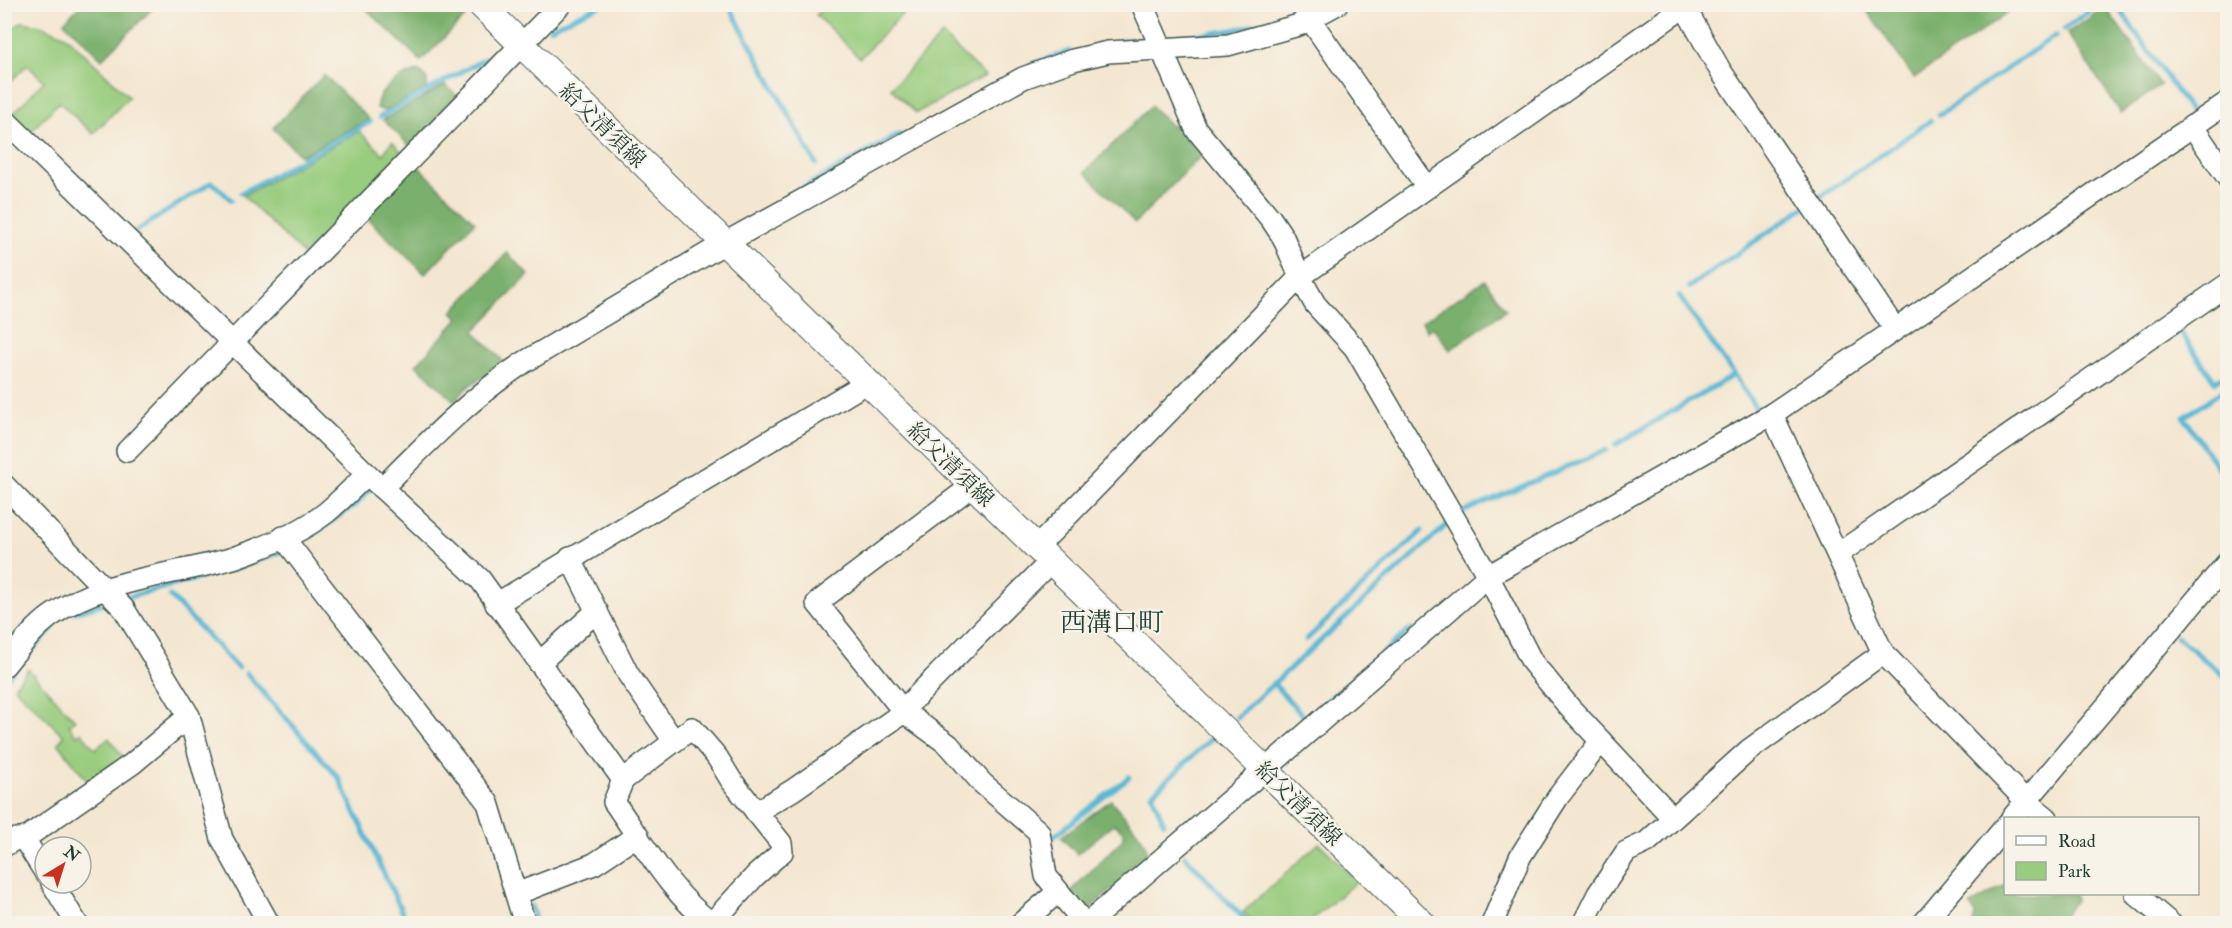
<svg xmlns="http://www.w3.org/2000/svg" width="2232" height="928" font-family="'IM FELL Double Pica','Noto Serif JP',serif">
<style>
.green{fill:#98cc7e;stroke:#5c8459;stroke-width:1.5}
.forest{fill:#7ab06d;stroke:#4c7650;stroke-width:1.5}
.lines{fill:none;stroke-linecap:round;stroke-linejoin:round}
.stream{stroke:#57b8d5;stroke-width:5}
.minor-casing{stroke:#3f564c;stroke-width:24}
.major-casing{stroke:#3f564c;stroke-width:28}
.minor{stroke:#fff;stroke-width:21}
.major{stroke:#fff;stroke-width:26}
.labels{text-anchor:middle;stroke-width:4.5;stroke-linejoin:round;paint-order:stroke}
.street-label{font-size:22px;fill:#1f3d34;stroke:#f7f3e8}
.quarter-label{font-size:26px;fill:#1f3d34;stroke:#f7f3e8}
</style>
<rect width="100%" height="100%" fill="#f7f3e8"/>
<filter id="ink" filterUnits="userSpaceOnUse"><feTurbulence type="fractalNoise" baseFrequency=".0167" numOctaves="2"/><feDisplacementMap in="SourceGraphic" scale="12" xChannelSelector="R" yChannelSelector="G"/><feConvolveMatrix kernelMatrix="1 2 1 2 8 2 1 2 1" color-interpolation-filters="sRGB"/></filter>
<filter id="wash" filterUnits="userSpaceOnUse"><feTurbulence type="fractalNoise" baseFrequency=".008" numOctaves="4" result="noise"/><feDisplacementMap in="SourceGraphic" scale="24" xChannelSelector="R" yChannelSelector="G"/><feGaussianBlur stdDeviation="1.35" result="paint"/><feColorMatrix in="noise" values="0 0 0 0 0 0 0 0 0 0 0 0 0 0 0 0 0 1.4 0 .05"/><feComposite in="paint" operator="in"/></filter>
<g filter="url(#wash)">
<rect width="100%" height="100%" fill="#f4e7d1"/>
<g class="green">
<path d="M826 5 910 4 911 5 860 58 816 15Z"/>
<path d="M23 22 43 26 66 36 129 97 93 134 59 102 27 136 9 118 44 81 27 65 5 87V32Z"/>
<path d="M942 35 985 76 916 113 891 88Z"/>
<path d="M359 131 383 154 392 142 402 152 304 255 243 196Z"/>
<path d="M28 669 75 720 69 725 77 736 81 732 95 749 109 738 125 760 91 786 58 743 64 736 14 687Z"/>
<path d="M1319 843 1357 881 1308 923H1254L1243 912Z"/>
</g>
<g class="forest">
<path d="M81 5H147L152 9 102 59 64 22Z"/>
<path d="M362 5H456L467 15 421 61Z"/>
<path d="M1863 5H2019L1914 78Z"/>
<path d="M2105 7 2161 85 2121 113 2067 33Z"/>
<path d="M419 71 427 79V88L384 111 377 108C375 90 404 74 419 71Z"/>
<path d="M324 75 369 119 301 156 273 128Z"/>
<path d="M445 85 461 99 410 146 383 120Z"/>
<path d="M1151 106 1171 126 1180 124 1184 135 1203 154 1135 223 1085 172Z"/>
<path d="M411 167 420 168 475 222 425 274 365 216Z"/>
<path d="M507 253 529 275 474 331 505 363 470 385 454 401 416 365 459 318 452 312Z"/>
<path d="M1485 280 1506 310 1450 350 1433 327 1427 331 1422 322Z"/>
<path d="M1111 800C1122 815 1154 843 1146 860L1088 910 1081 911 1069 897 1075 887 1121 841 1125 833 1114 824 1077 854 1061 837Z"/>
<path d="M2005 885 2006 894H2074L2075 901 2060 920 2052 923H1973L1975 914 1970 905Z"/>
</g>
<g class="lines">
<g class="stream">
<path d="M728 4 816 164"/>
<path d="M2116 4 2193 115"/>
<path d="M550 28 603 4"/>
<path d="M2064 29 2099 4"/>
<path d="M1161 38C1211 35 1255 29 1301 9"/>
<path d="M1122 41 1152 39"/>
<path d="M1030 65 1069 51"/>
<path d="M1939 115 2056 35"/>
<path d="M380 117 501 50"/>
<path d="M241 193 370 122"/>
<path d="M787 197 900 134"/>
<path d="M1816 200 1930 121"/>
<path d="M130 235 212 182 231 200"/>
<path d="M1689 287 1803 208"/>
<path d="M1679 296 1734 375"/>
<path d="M2182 327 2179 329 2215 382 2228 373"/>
<path d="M2228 387 2184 417 2228 483"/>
<path d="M1615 445 1734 375 1757 410"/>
<path d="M1458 514 1606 450"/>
<path d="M306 539 356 504 372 487"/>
<path d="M2218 558 2228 547"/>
<path d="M170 596 238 668"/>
<path d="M125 598 237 568 278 553"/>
<path d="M75 612 105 603"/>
<path d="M2177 637 2228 679"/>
<path d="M1306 640 1422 531"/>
<path d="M246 673 338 777 408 924"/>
<path d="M4 681 53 627"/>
<path d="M1273 683 1306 719 1411 629"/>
<path d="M1237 717 1449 523"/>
<path d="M1164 823 1152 794 1212 738"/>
<path d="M1048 841 1129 777"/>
<path d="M1185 856 1249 924"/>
<path d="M531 906 536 924"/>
</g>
</g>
</g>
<g filter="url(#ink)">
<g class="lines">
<defs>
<g id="minor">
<path d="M1142 4 1196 129 1271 219 1283 237 1300 277 1315 304 1355 348 1488 576 1532 662 1570 708 1672 817"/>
<path d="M1302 4 1309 18 1427 187"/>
<path d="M1683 4 1720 70 1895 329"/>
<path d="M4 119 367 474 480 579 623 780 614 802C643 843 671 895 713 924"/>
<path d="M2192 126 2228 178"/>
<path d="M1772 414 1883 653 2026 801 2047 818"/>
<path d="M127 451 561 4"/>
<path d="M4 485 124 609 189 716 222 839 269 924"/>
<path d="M973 485 817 603 904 712 949 745 982 783 1039 832 1046 876 1085 924"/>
<path d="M382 488C427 443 470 398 523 363L725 243 1023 78 1073 60 1108 52 1228 45 1299 25 1337 4"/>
<path d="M283 537 488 803 525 924"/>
<path d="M1037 547 1300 277 1684 7"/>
<path d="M1838 554 2228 284"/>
<path d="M570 558 628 674 674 741"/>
<path d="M496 604 868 382"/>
<path d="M539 663 597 611"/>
<path d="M4 666C19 648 33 629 51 616 103 578 173 576 233 558 263 548 302 532 327 512 341 500 354 487 367 474"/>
<path d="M902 711 1051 561"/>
<path d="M623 780 692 728 717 757 731 780 781 843 782 852 755 876 712 923"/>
<path d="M756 812 793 790 904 712"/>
<path d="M2012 818 2228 562"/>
<path d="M24 839 132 764 189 716"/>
<path d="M4 846 16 839H24L45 872"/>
<path d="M52 883 77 924"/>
<path d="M516 894 594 864 638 835"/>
<path d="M2136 894 2171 924"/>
<path d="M1020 924 1058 892"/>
<path d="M1087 924 1488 576 1772 414 2228 102"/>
<path d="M1492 924 1520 857 1558 797 1601 741"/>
<path d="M1583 924 1598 894 1626 852 1647 842 1749 750 1883 653"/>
<path d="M1923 924 2006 826"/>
</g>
<path id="major" d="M480 4 1423 924"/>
</defs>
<use href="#minor" class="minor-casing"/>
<use href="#major" class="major-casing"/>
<use href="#minor" class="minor"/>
<use href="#major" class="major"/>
</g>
</g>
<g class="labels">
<g class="street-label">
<text transform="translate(603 125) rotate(44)" y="8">給父清須線</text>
<text transform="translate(951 464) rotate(44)" y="8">給父清須線</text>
<text transform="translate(1299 803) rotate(44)" y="8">給父清須線</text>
</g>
<g class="quarter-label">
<text x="1112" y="631">西溝口町</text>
</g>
</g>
<rect width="2232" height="928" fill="none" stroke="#f7f3e8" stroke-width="24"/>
<rect x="2004" y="817" width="195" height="78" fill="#f7f3e8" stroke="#a1aaa0" stroke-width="1.5"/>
<rect x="2016" y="836" width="30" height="9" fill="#ffffff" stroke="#a1aaa0" stroke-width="1.5"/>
<text x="2058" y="847" font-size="18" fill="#1f3d34">Road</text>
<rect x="2016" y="862" width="30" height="18" fill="#98cc7e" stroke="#a1aaa0" stroke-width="1.5"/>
<text x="2058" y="877" font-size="18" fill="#1f3d34">Park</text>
<g transform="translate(63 865) rotate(38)"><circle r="28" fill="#f7f3e8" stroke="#a1aaa0" stroke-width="1.5"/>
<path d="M0-4.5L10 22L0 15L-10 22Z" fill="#c8321e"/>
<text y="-9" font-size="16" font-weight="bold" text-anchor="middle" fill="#1f3d34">N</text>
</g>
</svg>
